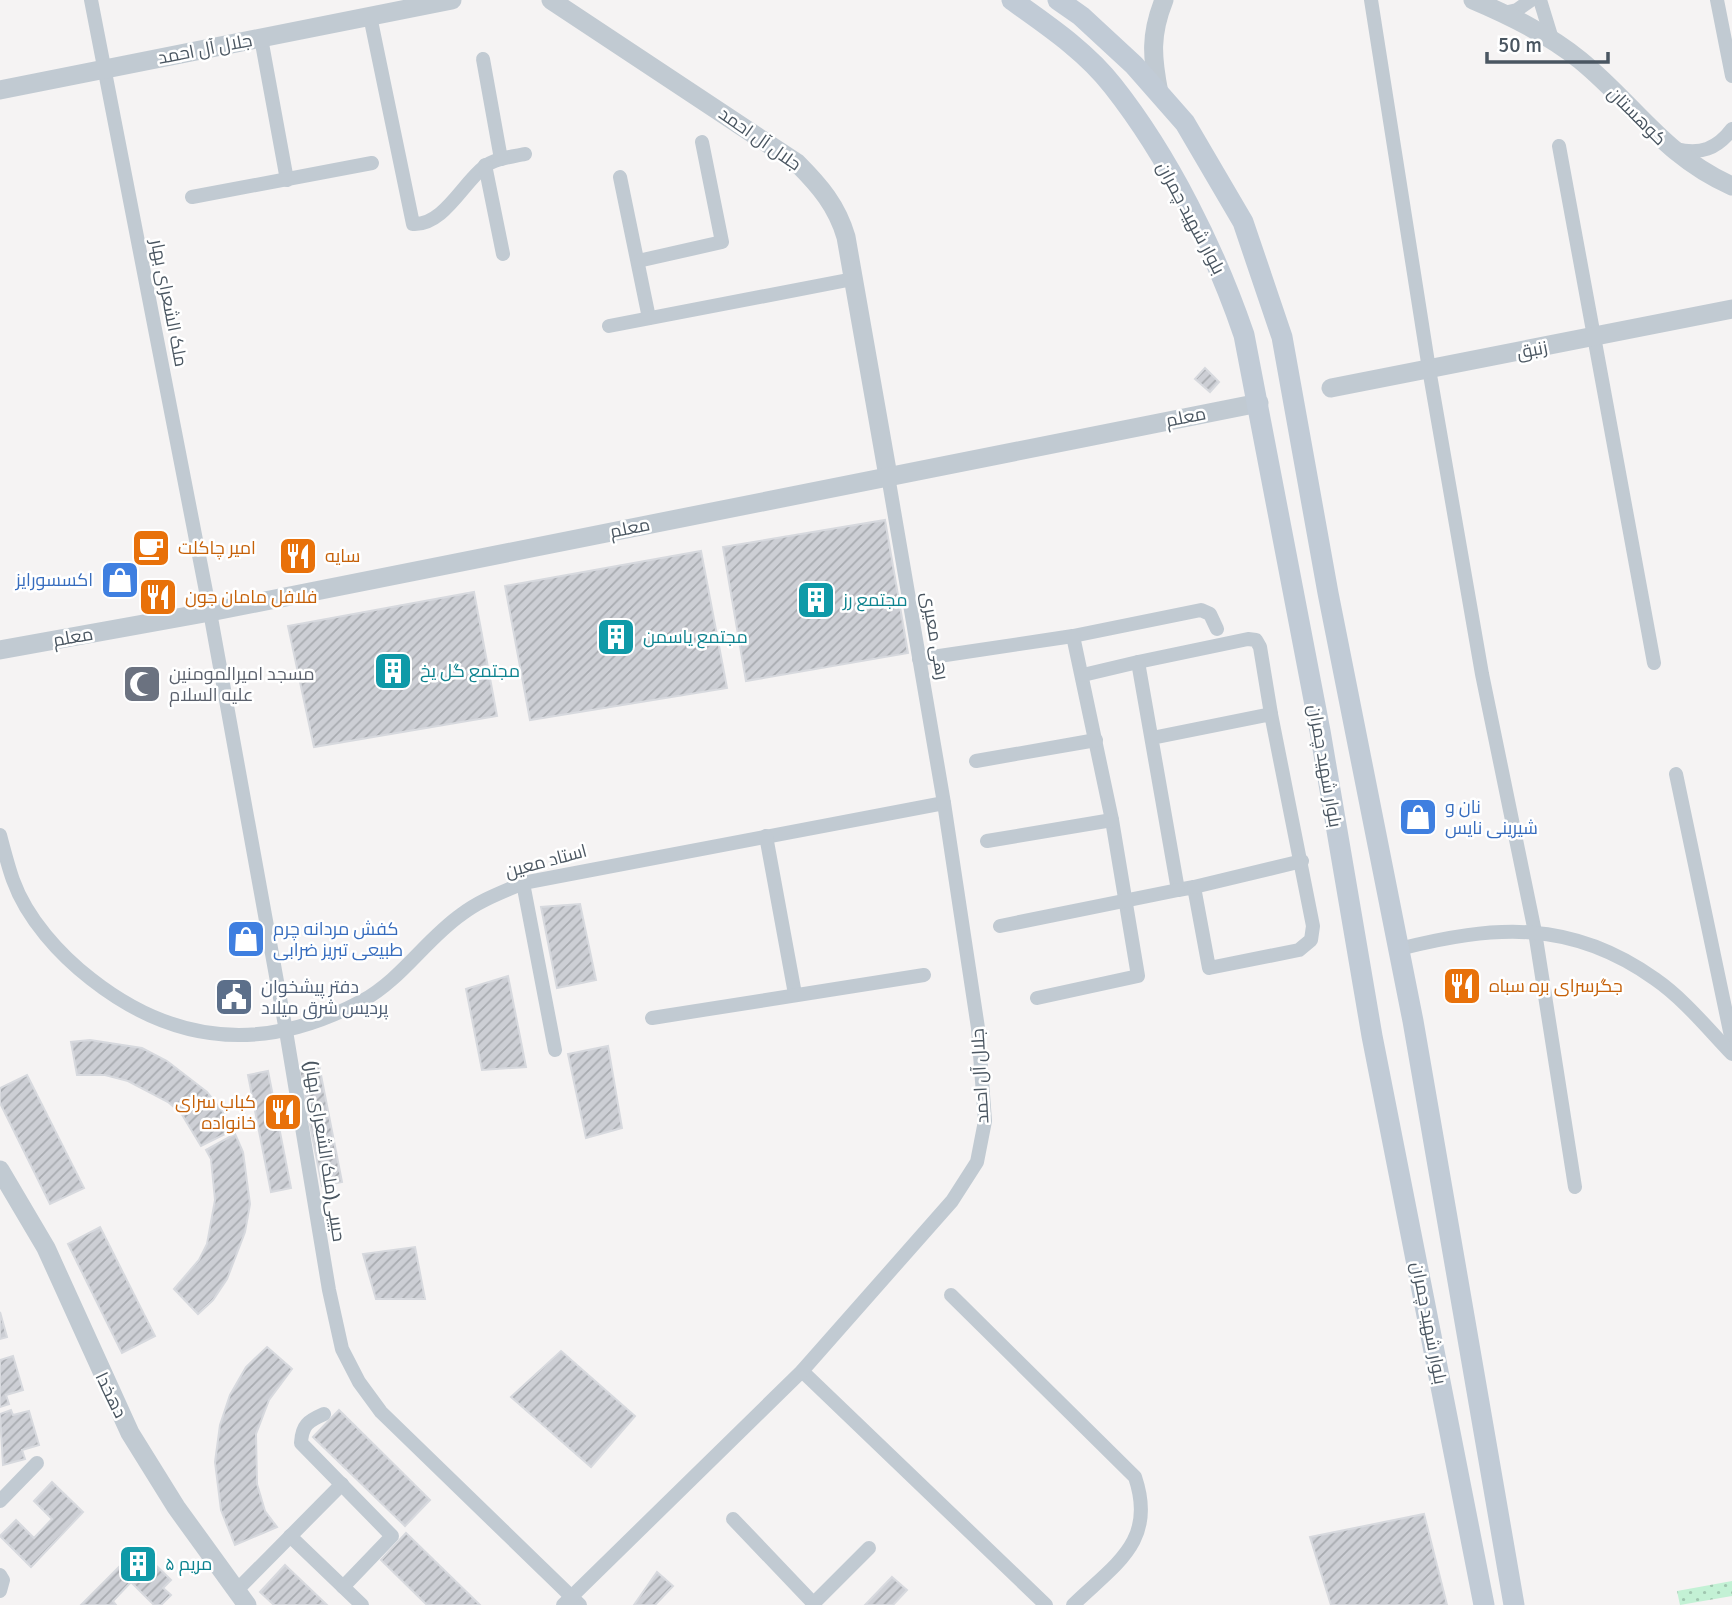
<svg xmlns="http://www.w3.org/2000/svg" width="1732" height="1605" font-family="Signika,Cairo,sans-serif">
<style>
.grass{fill:url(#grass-dots)}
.building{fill:url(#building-hatch);stroke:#d7d9de;stroke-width:2}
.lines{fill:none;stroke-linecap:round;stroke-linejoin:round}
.minor{stroke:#c1cad2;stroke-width:14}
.tertiary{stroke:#c1cad2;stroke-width:19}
.secondary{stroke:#c1cbd6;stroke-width:21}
.labels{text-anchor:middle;stroke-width:5;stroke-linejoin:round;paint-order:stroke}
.street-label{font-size:18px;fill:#4a5661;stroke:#fff}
.food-label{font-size:18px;fill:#c56008;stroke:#fff;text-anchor:start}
.shop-label{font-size:18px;fill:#366cbe;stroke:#fff;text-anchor:start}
.culture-label{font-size:18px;fill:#0d838f;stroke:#fff;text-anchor:start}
.worship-label{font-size:18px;fill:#5b616d;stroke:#fff;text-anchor:start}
.service-label{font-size:18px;fill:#4e5e75;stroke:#fff;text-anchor:start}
</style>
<defs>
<pattern id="grass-dots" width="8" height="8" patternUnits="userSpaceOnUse" patternTransform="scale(1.75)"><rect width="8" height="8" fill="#c3f1d5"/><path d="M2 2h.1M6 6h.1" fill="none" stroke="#a0c6b0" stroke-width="1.8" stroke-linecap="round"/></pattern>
<pattern id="building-hatch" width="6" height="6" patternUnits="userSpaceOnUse" patternTransform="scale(1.75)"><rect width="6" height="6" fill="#cdcfd5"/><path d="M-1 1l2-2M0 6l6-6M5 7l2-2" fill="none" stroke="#a8abb0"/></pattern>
</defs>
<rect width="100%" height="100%" fill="#f5f3f3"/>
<path class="grass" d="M1732 1581V1596L1680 1605 1677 1591Z"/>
<g class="building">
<path d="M1205 368 1219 382 1210 392 1195 379Z"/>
<path d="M885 520 908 653 746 681 723 547Z"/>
<path d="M701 551 727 688 530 720 505 586Z"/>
<path d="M474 592 497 716 314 747 288 626Z"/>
<path d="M580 904 596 980 557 988 541 907Z"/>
<path d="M508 976 526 1067 482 1070 466 989Z"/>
<path d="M90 1040 142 1048 167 1061 207 1092 223 1112 231 1131 201 1146 181 1113 168 1102 128 1081 105 1075H77L71 1042Z"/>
<path d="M608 1046 622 1128 586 1138 568 1054Z"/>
<path d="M319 1065 342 1182 322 1186 299 1069Z"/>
<path d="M268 1071 291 1188 271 1192 248 1075Z"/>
<path d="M27 1075 84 1188 50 1204 0 1103V1088Z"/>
<path d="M235 1134 243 1152 250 1204 245 1232 227 1279 213 1300 198 1314 174 1289 199 1260 207 1244 215 1200 211 1159 206 1150Z"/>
<path d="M100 1227 155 1336 122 1353 68 1244Z"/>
<path d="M415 1247 425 1299H376L363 1254Z"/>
<path d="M0 1312 7 1337 0 1339Z"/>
<path d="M267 1347 292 1369 269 1400 256 1434 257 1484 265 1511 277 1527 235 1545 221 1510 215 1462 220 1425 230 1395 246 1367Z"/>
<path d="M561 1351 635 1416 591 1467 511 1397Z"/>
<path d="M13 1356 23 1390 6 1395 9 1404 0 1407V1360Z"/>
<path d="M11 1410 13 1415 29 1411 39 1445 22 1450 25 1459 3 1465 0 1414Z"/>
<path d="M339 1410 430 1500 405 1526 313 1437Z"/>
<path d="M52 1482 83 1512 31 1567 0 1536 16 1520 34 1538 52 1519 34 1501Z"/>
<path d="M1424 1514 1447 1605H1331L1310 1537Z"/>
<path d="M406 1533 480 1605H427L381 1560Z"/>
<path d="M138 1548 171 1580 163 1588 171 1595 161 1605H154L131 1582 113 1601 116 1605H81Z"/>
<path d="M285 1565 327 1605H274L260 1592Z"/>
<path d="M657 1572 673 1586 655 1605H634Z"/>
<path d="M892 1577 907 1590 893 1605H865Z"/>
</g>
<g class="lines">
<g class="minor">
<path d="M91 0 210 612 286 1031 329 1290 342 1349 359 1382 381 1412 580 1605"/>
<path d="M1371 0 1429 369 1482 674 1535 932 1575 1187"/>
<path d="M1540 0 1552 39"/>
<path d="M1717 0 1732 76"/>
<path d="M1504 13 1517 10 1531 0"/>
<path d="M370 16 413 224C443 226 463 183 484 167 495 158 512 157 525 154"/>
<path d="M261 38 287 180"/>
<path d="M483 59 501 159"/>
<path d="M1559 146 1654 663"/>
<path d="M1676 149C1700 155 1717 149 1732 129"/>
<path d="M485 165 503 254"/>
<path d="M620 177 649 318"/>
<path d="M192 197 372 163"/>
<path d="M638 261 722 242 702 142"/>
<path d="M609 326 853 279"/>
<path d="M1073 636 1201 610 1210 614 1217 629"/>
<path d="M919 659 1073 636 1112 820 1138 976 1037 998"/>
<path d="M1138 662 1248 639 1256 640 1260 647 1271 714"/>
<path d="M1083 675 1138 662 1178 890 1194 887 1209 968 1299 950 1311 940 1313 926 1271 714 1152 738"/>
<path d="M976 761 1096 740"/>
<path d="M1676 774 1732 1041"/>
<path d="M0 835C4 850 8 866 13 880 27 919 60 955 91 979 176 1046 267 1052 362 1001 402 979 426 939 462 914 480 900 503 892 523 883L944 803"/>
<path d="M766 836 795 994"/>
<path d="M987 841 1112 820"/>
<path d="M523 883 555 1050"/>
<path d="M1194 887 1302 861"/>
<path d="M1000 926 1178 890"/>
<path d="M1399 949C1494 925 1571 919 1655 979 1684 999 1708 1029 1732 1054"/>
<path d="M652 1018 924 975"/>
<path d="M951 1295 1135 1477C1157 1542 1115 1564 1073 1605"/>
<path d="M802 1371 1046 1605"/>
<path d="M324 1414C308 1421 302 1425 301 1443L392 1536 343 1587"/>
<path d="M0 1501 37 1463"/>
<path d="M733 1519 815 1605"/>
<path d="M290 1536 362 1605"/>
<path d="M0 1575 3 1580 0 1591"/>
<path d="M236 1591 342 1484"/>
<path d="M813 1604 869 1548"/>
<path d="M563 1605 802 1371 952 1201 977 1162 985 1121 978 1028 944 803 888 476"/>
</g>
<g class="tertiary">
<path d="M551 0 797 163C820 186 837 206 846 237L888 476"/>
<path d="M1473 0C1511 16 1548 34 1580 60 1635 105 1664 156 1732 186"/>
<path d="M0 90 452 0"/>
<path d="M1159 93C1152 57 1150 35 1164 0"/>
<path d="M1331 388 1732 309"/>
<path d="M0 650 210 612 1259 403"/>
<path d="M0 1170 46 1248 130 1433 176 1507 247 1605"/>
</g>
<g class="secondary">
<path d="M1012 0C1047 25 1086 51 1113 86 1169 157 1215 250 1244 335L1320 731 1372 1036 1484 1605"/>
<path d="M1058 0 1081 16 1134 65 1185 123 1243 222 1282 337 1328 593 1413 1021 1514 1605"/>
</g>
</g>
<defs>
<symbol id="cafe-square" viewBox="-11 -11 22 22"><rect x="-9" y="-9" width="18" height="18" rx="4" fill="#e8710a" stroke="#fff"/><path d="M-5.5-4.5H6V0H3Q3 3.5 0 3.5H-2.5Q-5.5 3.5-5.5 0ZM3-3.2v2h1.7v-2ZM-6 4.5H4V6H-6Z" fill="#fff"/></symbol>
<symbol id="restaurant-square" viewBox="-11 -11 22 22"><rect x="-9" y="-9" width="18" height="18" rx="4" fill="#e8710a" stroke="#fff"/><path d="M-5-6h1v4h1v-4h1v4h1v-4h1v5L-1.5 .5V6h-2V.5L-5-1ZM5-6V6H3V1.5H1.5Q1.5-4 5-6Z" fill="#fff"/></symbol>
<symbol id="shop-square" viewBox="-11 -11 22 22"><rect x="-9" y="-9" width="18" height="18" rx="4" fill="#3f7fe0" stroke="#fff"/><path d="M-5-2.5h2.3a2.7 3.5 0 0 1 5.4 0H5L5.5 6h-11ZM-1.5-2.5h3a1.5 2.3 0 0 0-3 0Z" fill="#fff"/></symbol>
<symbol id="building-square" viewBox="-11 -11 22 22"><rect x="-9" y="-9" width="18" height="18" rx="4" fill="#0f9aa8" stroke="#fff"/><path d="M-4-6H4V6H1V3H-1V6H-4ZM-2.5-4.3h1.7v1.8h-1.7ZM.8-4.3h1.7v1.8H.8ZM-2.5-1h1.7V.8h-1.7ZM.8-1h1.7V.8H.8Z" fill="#fff"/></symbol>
<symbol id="mosque-square" viewBox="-11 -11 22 22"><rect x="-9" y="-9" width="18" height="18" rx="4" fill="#6b7280" stroke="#fff"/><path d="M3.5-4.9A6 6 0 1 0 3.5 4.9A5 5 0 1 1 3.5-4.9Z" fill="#fff"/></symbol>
<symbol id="civic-square" viewBox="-11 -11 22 22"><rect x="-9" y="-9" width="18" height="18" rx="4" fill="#5c6f8a" stroke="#fff"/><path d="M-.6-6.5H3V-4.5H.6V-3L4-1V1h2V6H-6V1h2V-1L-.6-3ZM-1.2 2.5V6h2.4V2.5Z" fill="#fff"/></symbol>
</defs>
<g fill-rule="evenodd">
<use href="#cafe-square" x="129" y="526" width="44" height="44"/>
<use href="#restaurant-square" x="276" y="534" width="44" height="44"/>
<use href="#shop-square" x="98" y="558" width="44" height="44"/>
<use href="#restaurant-square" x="136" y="575" width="44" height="44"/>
<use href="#building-square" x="794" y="578" width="44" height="44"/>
<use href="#building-square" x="594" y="615" width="44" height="44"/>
<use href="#building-square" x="371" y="649" width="44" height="44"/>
<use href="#mosque-square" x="120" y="662" width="44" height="44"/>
<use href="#shop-square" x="1396" y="795" width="44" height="44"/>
<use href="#shop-square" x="224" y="917" width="44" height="44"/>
<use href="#restaurant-square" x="1440" y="964" width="44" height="44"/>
<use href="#civic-square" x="212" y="975" width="44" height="44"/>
<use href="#restaurant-square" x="261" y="1090" width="44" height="44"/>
<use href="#building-square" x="116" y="1542" width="44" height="44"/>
</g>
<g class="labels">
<g class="street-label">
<text transform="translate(205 49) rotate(-11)" y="6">جلال آل احمد</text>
<text transform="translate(1637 116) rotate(45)" y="6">کوهستان</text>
<text transform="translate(760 139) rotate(35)" y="6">جلال آل احمد</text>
<text transform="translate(1191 218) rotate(62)" y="6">بلوار شهید چمران</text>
<text transform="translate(169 303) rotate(79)" y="6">ملک الشعرای بهار</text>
<text transform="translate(1532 350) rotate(-11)" y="6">زنبق</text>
<text transform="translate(1186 417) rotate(-11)" y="6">معلم</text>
<text transform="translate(630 528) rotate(-11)" y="6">معلم</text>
<text transform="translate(935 636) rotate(80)" y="6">رهی معیری</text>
<text transform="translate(73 637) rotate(-10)" y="6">معلم</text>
<text transform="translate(1325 766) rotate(80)" y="6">بلوار شهید چمران</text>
<text transform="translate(546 861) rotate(-15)" y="6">استاد معین</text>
<text transform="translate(980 1076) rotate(-93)" y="6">جلال آل احمد</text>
<text transform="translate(325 1151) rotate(81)" y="6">حبیبی(ملک الشعرای بهار)</text>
<text transform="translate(1429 1323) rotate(79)" y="6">بلوار شهید چمران</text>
<text transform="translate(111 1395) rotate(64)" y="6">دهخدا</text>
</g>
<g class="food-label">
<text x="178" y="554">امیر چاکلت</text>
<text x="325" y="562">سایه</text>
<text x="185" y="603">فلافل مامان جون</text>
<text x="1489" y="992">جگرسرای بره سباه</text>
<text x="256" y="1108" text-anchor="end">کباب سرای<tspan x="256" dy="21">خانواده</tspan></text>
</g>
<g class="shop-label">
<text x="93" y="586" text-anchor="end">اکسسورایز</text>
<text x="1445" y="813">نان و<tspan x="1445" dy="21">شیرینی نایس</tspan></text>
<text x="273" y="935">کفش مردانه چرم<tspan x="273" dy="21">طبیعی تبریز ضرابی</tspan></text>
</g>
<g class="culture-label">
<text x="843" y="606">مجتمع رز</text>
<text x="643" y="643">مجتمع یاسمن</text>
<text x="420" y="677">مجتمع گل یخ</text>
<text x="165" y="1570">مریم ۵</text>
</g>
<g class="worship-label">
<text x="169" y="680">مسجد امیرالمومنین<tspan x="169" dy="21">علیه السلام</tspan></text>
</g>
<g class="service-label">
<text x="261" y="993">دفتر پیشخوان<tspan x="261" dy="21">پردیس شرق میلاد</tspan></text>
</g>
</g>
<path d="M1487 52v10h121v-10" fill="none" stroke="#4a5661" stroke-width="3.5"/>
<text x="1498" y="52" font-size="21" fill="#4a5661" stroke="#ffffff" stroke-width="5" paint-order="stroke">50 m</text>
</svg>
